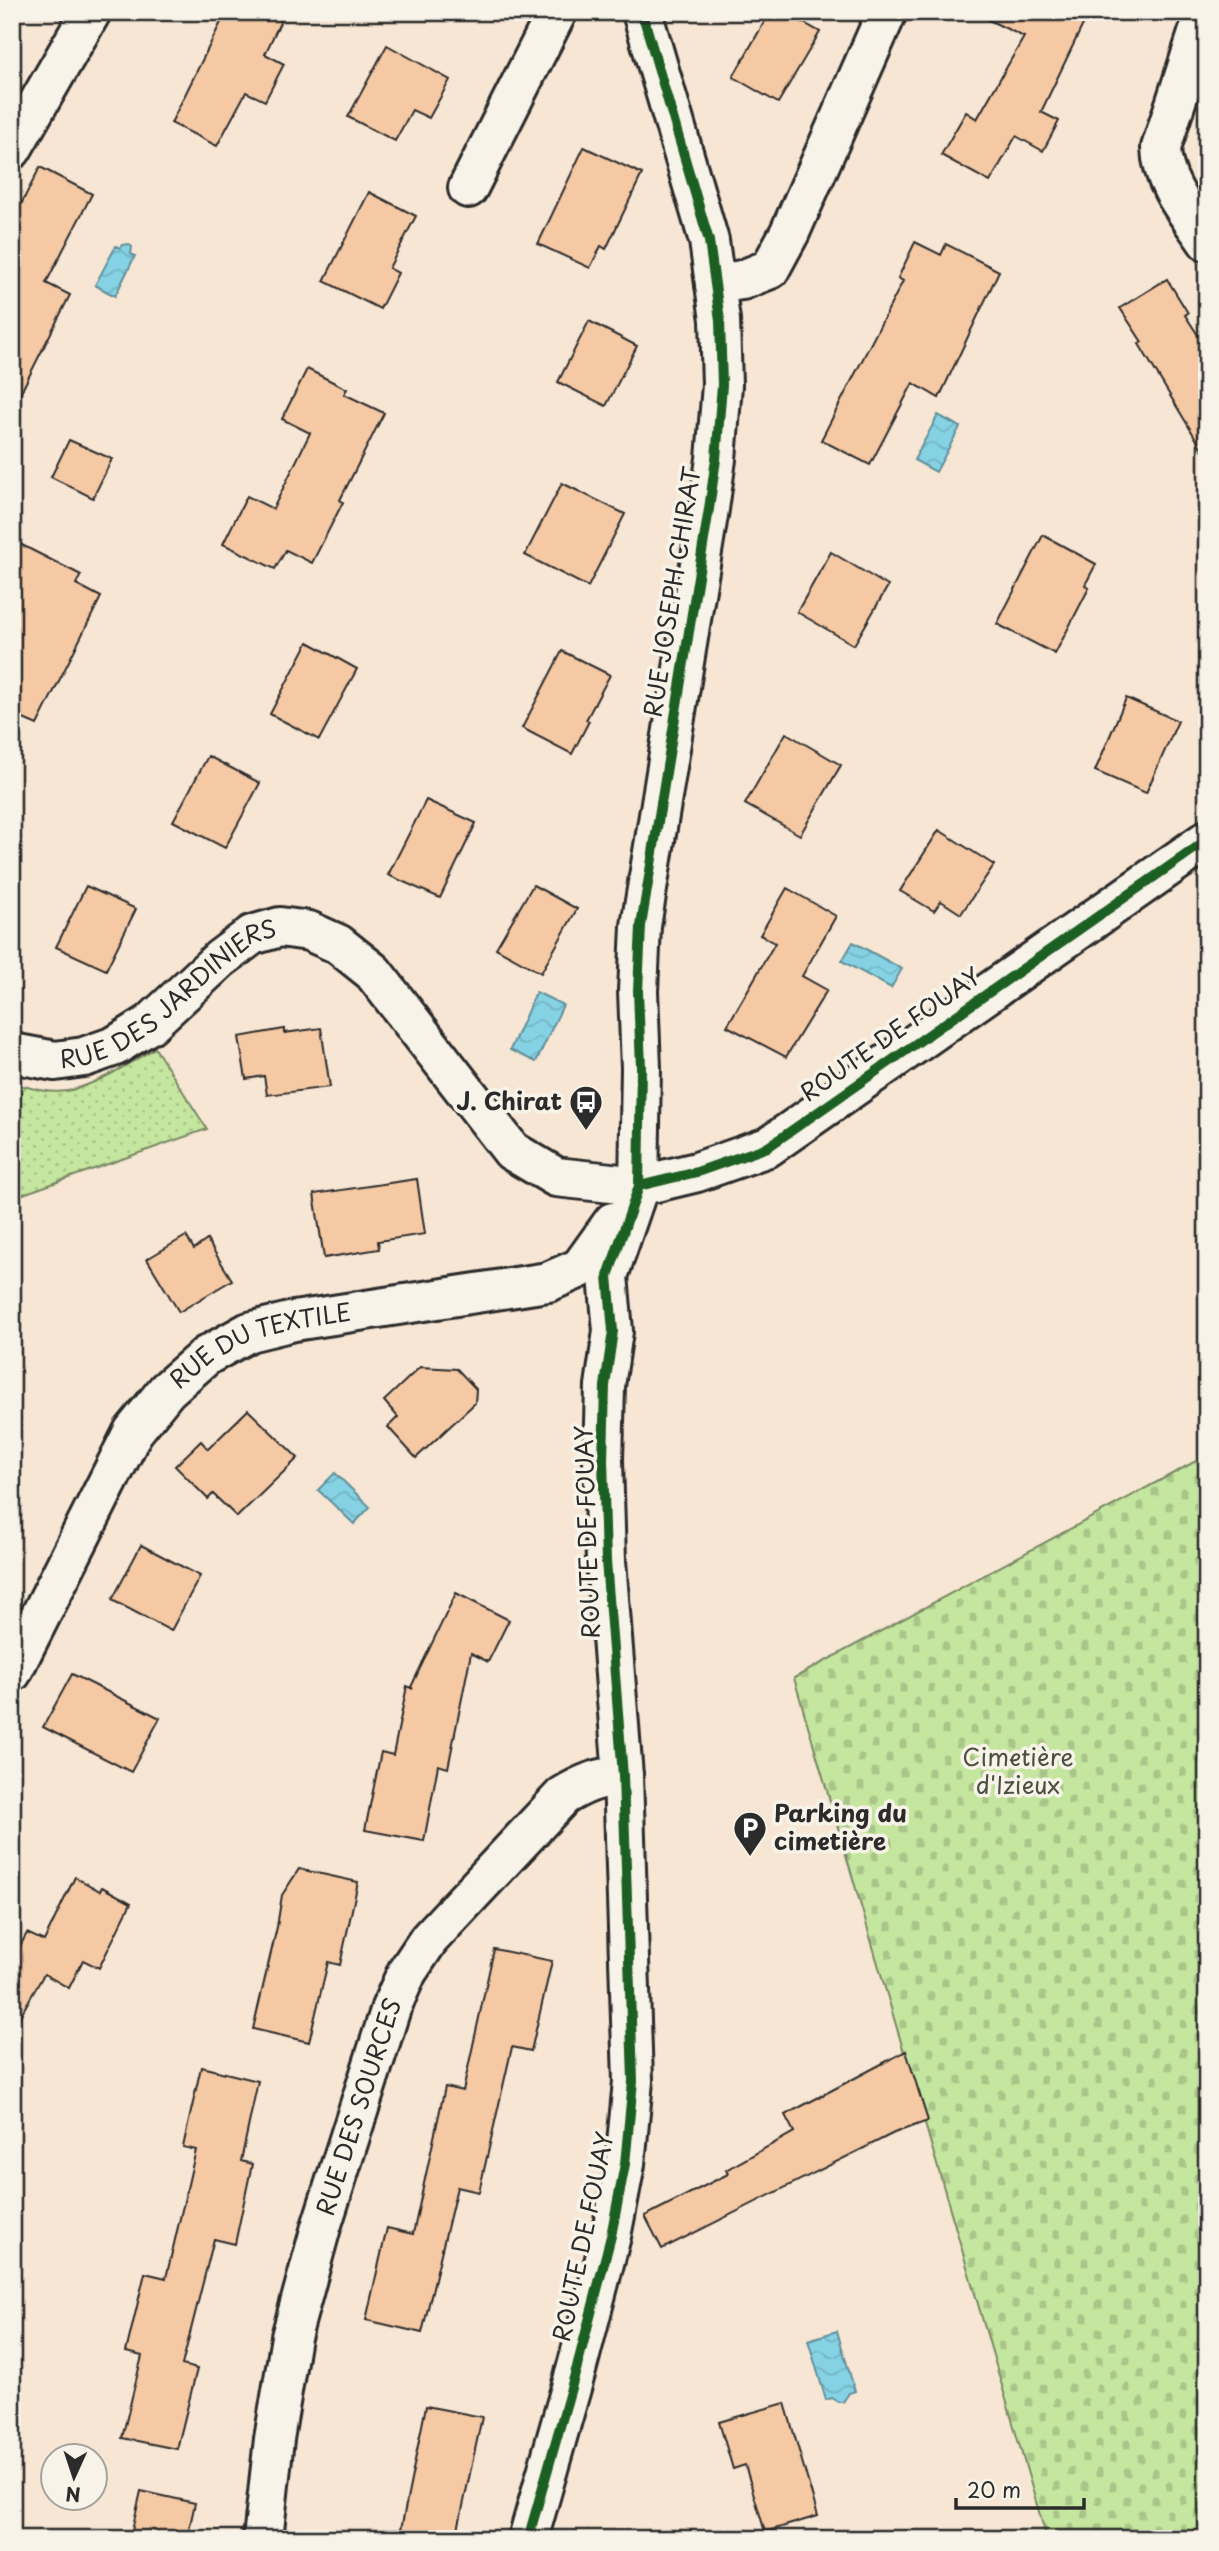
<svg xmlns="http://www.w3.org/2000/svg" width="1219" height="2551" font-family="'Playpen Sans',sans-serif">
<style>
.cemetery{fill:url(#cemetery-stones);stroke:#788865;stroke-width:2}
.park{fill:url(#park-dots);stroke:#788865;stroke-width:2}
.water{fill:url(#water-waves);stroke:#618f9a;stroke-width:2}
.building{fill:#f6c9a5;stroke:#2b2b2b;stroke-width:2}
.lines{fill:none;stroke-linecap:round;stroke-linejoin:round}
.minor-casing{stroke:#2b2b2b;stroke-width:44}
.minor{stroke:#f7f3e8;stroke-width:38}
.cycleway-casing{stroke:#f7f3e8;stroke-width:15}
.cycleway{stroke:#1b5e20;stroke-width:10}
.labels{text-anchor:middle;stroke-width:7;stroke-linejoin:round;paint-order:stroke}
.street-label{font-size:24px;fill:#2b2b2b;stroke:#f7f3e8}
.poi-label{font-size:24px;font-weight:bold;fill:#2b2b2b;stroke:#f7f3e8;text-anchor:end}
.park-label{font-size:24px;fill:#4a5042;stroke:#f7f3e8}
</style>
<defs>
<pattern id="cemetery-stones" width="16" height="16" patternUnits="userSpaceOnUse" patternTransform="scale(1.75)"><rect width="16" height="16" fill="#c5e69f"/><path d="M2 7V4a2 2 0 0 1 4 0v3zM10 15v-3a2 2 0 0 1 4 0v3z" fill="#a9c589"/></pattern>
<pattern id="park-dots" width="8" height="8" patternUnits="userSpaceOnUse" patternTransform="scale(1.75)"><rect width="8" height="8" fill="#c5e69f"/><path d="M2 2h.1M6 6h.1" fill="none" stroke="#a9c589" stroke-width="1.8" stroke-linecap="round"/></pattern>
<pattern id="water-waves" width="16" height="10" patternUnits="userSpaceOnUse" patternTransform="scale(1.75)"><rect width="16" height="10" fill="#85d2e4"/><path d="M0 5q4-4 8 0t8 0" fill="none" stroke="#73b4c4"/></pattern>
</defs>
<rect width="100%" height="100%" fill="#f7e6d4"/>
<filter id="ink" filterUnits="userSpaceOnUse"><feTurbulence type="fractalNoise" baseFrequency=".0143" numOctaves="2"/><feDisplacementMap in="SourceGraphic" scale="14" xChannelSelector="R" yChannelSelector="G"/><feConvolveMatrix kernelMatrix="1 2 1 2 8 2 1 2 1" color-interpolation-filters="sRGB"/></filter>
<g filter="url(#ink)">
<path class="cemetery" d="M1207 1455V2539H1047L794 1678Z"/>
<path class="park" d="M155 1048 207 1129 12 1198V1083C30 1088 53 1095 72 1090 101 1082 129 1064 155 1048Z"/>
<g class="water">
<path d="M129 244 132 247 131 254 135 256 115 296 95 285 116 246 120 248 122 245Z"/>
<path d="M938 415 960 427 936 472 914 460Z"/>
<path d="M853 942 902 969 891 988 842 961Z"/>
<path d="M536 992 563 1005 536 1062 510 1050Z"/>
<path d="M335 1473 370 1507 354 1524 318 1490Z"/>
<path d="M837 2331 855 2391 849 2393 843 2402H839L832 2398 826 2400 808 2340Z"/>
</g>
<g class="building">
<path d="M226 12H285L265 54 284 64 265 101 246 92 217 146 171 123Z"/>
<path d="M770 12H784L820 32 778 103 733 77Z"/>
<path d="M972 12H1089L1041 112 1059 121 1043 151 1016 136 990 182 941 155 966 112 977 119 1024 37Z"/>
<path d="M387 45 450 80 429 118 412 110 395 141 348 117Z"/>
<path d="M584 147 642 174 606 249 601 246 590 268 538 244Z"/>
<path d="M40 167 92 194 46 283 70 295 12 410V222Z"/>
<path d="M369 192 416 216 389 268 398 273 380 309 324 281Z"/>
<path d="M915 242 941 255 946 244 999 271 939 398 913 383 870 465 821 440 903 281 898 278Z"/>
<path d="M1167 279 1188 313 1185 315 1207 349V457L1139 344 1142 342 1120 308Z"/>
<path d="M589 321 637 346 606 406 558 382Z"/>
<path d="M307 369 347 389 344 394 384 413 340 500 343 502 312 563 286 550 275 569 223 544 247 496 273 509 310 433 282 419Z"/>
<path d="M69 440 112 459 93 498 51 477Z"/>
<path d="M562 483 625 514 588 587 525 555Z"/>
<path d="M1043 535 1096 564 1085 585 1089 588 1055 654 997 624Z"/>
<path d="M12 540 81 575 76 584 101 597 37 725 12 714Z"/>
<path d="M831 552 888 586 854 645 797 612Z"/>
<path d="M308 642 357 669 319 740 270 714Z"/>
<path d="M562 651 610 675 586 720 589 721 572 754 522 728Z"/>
<path d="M1126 698 1178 721 1146 793 1095 771Z"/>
<path d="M786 733 841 765 800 835 745 804Z"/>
<path d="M208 756 260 783 225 848 173 821Z"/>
<path d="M426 800 476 823 440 898 388 875Z"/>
<path d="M939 830 994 865 961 914 941 901 934 911 900 891Z"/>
<path d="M533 885 577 909 541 973 496 948Z"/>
<path d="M86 886 136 909 106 970 56 947Z"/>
<path d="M787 888 836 916 802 976 827 990 786 1057 727 1026 775 943 760 935Z"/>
<path d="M321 1028 330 1087 267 1095 264 1076 246 1079 239 1037 284 1029V1033Z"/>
<path d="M417 1179 425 1234 378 1241 379 1249 324 1258 314 1194Z"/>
<path d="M186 1236 194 1249 207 1240 232 1280 179 1312 147 1259Z"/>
<path d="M420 1367 457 1369 476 1389 475 1403 416 1458 388 1427 398 1417 384 1401Z"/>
<path d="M248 1410 298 1458 237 1517 213 1494 208 1499 175 1466 201 1441 208 1449Z"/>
<path d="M141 1545 200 1576 171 1631 112 1600Z"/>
<path d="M456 1593 509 1620 488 1662 471 1653 448 1768 438 1765 424 1841 365 1830 381 1752 393 1755 407 1686 413 1689 411 1687Z"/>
<path d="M72 1674 160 1718 131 1772 43 1727Z"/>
<path d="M299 1869 358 1882 340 1965 328 1962 309 2042 253 2029 277 1927 282 1895Z"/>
<path d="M75 1877 100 1891 102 1887 131 1903 99 1968 83 1960 69 1988 44 1974 12 2030V1961L27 1933 44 1941Z"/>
<path d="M494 1949 552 1961 531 2051 512 2047 479 2192 457 2187 422 2333 366 2320 387 2228 413 2234 445 2087 463 2091Z"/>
<path d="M906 2051 928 2121 894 2133 662 2249 645 2216 728 2174 726 2170 794 2132 785 2115Z"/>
<path d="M201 2067 258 2081 241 2161 252 2164 235 2244 214 2239 182 2365 197 2369 177 2449 122 2438 142 2356 126 2352 145 2273 166 2278 196 2150 183 2147Z"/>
<path d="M785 2403 818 2516 765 2532 745 2465 733 2469 719 2422Z"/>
<path d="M426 2406 482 2417 456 2539H399Z"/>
<path d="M141 2491 195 2503 187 2539H130Z"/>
</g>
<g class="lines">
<defs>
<g id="minor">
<path d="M1205 12 1161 148C1162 183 1188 213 1207 241"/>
<path d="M12 149 91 12"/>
<path d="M468 188 557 12"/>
<path d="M715 284 742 280 770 269 790 232 887 12"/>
<path id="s1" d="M12 1053 55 1061 84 1057 115 1046 150 1024 220 959 252 935 280 927 309 931 338 944 373 972 512 1151 556 1177 639 1186 697 1172 768 1147 1207 840"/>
<path id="s2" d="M12 1672 133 1432 167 1390 206 1356 249 1332 294 1321 548 1282 580 1268 613 1222"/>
<path id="s3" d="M263 2539 274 2439 291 2337 321 2227 391 2008 407 1972 429 1939 563 1796C583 1784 599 1777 623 1776"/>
<path d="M528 2539 577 2367 611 2236 625 2164 633 2081 623 1776 606 1561 603 1460 605 1386 613 1331 608 1276 639 1186 641 1068 638 991 641 926 709 509 716 459 722 385 720 320 709 241 642 12"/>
</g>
</defs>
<use href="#minor" class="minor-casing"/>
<use href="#minor" class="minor"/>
<defs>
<g id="cycleway">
<path d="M639 1186 697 1172 768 1147 1207 840"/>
<path d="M528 2539 577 2367 611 2236 625 2164 633 2081 623 1776 606 1561 603 1460 605 1386 613 1331 608 1276 639 1186 641 1068 638 991 641 926 709 509 716 459 722 385 720 320 709 241 642 12"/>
</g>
</defs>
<use href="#cycleway" class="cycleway-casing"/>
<use href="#cycleway" class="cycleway"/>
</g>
</g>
<defs>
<symbol id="bus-pin" viewBox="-11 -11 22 30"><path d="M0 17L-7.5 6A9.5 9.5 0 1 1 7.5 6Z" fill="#2b2b2b" stroke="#f7f3e8"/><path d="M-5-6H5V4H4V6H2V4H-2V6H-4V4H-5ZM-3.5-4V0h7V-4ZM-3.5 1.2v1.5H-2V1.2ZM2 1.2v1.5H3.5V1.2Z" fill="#fff"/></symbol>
<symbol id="parking-pin" viewBox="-11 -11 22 30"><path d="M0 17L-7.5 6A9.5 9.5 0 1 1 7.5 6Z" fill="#2b2b2b" stroke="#f7f3e8"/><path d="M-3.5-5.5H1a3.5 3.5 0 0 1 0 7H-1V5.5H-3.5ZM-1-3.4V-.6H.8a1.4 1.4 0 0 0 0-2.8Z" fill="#fff"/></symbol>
</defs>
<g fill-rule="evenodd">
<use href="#bus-pin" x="567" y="1083" width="38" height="52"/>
<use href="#parking-pin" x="731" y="1809" width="38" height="52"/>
</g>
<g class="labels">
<g class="street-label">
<text transform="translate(673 592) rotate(-81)" y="8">RUE JOSEPH CHIRAT</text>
<text dy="8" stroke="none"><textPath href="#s1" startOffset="178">RUE DES JARDINIERS</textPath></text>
<text transform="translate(891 1035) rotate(-35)" y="8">ROUTE DE FOUAY</text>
<text dy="8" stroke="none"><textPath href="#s2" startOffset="430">RUE DU TEXTILE</textPath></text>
<text transform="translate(588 1532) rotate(-92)" y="8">ROUTE DE FOUAY</text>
<text dy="8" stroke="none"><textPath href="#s3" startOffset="444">RUE DES SOURCES</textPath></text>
<text transform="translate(584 2237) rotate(-78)" y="8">ROUTE DE FOUAY</text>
</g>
<g class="poi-label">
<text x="562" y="1110">J. Chirat</text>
<text x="774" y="1822" text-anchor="start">Parking du<tspan x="774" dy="28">cimetière</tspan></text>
</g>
<g class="park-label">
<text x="1018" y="1766">Cimetière<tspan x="1018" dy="28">d'Izieux</tspan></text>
</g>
</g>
<rect width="1219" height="2551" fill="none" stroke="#f7f3e8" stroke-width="42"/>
<rect x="21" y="21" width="1177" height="2509" fill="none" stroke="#2b2b2b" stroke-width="2.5" filter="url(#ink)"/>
<g transform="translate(74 2477) rotate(183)"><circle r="33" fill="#f7f3e8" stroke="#a5a39c" stroke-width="2"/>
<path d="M0-5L12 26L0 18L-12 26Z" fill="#2b2b2b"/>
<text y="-10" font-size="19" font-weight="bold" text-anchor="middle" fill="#2b2b2b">N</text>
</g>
<path d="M956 2498v10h128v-10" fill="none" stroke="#2b2b2b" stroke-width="3.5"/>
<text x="967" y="2498" font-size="21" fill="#2b2b2b" stroke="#f7f3e8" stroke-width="5" paint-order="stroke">20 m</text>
</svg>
